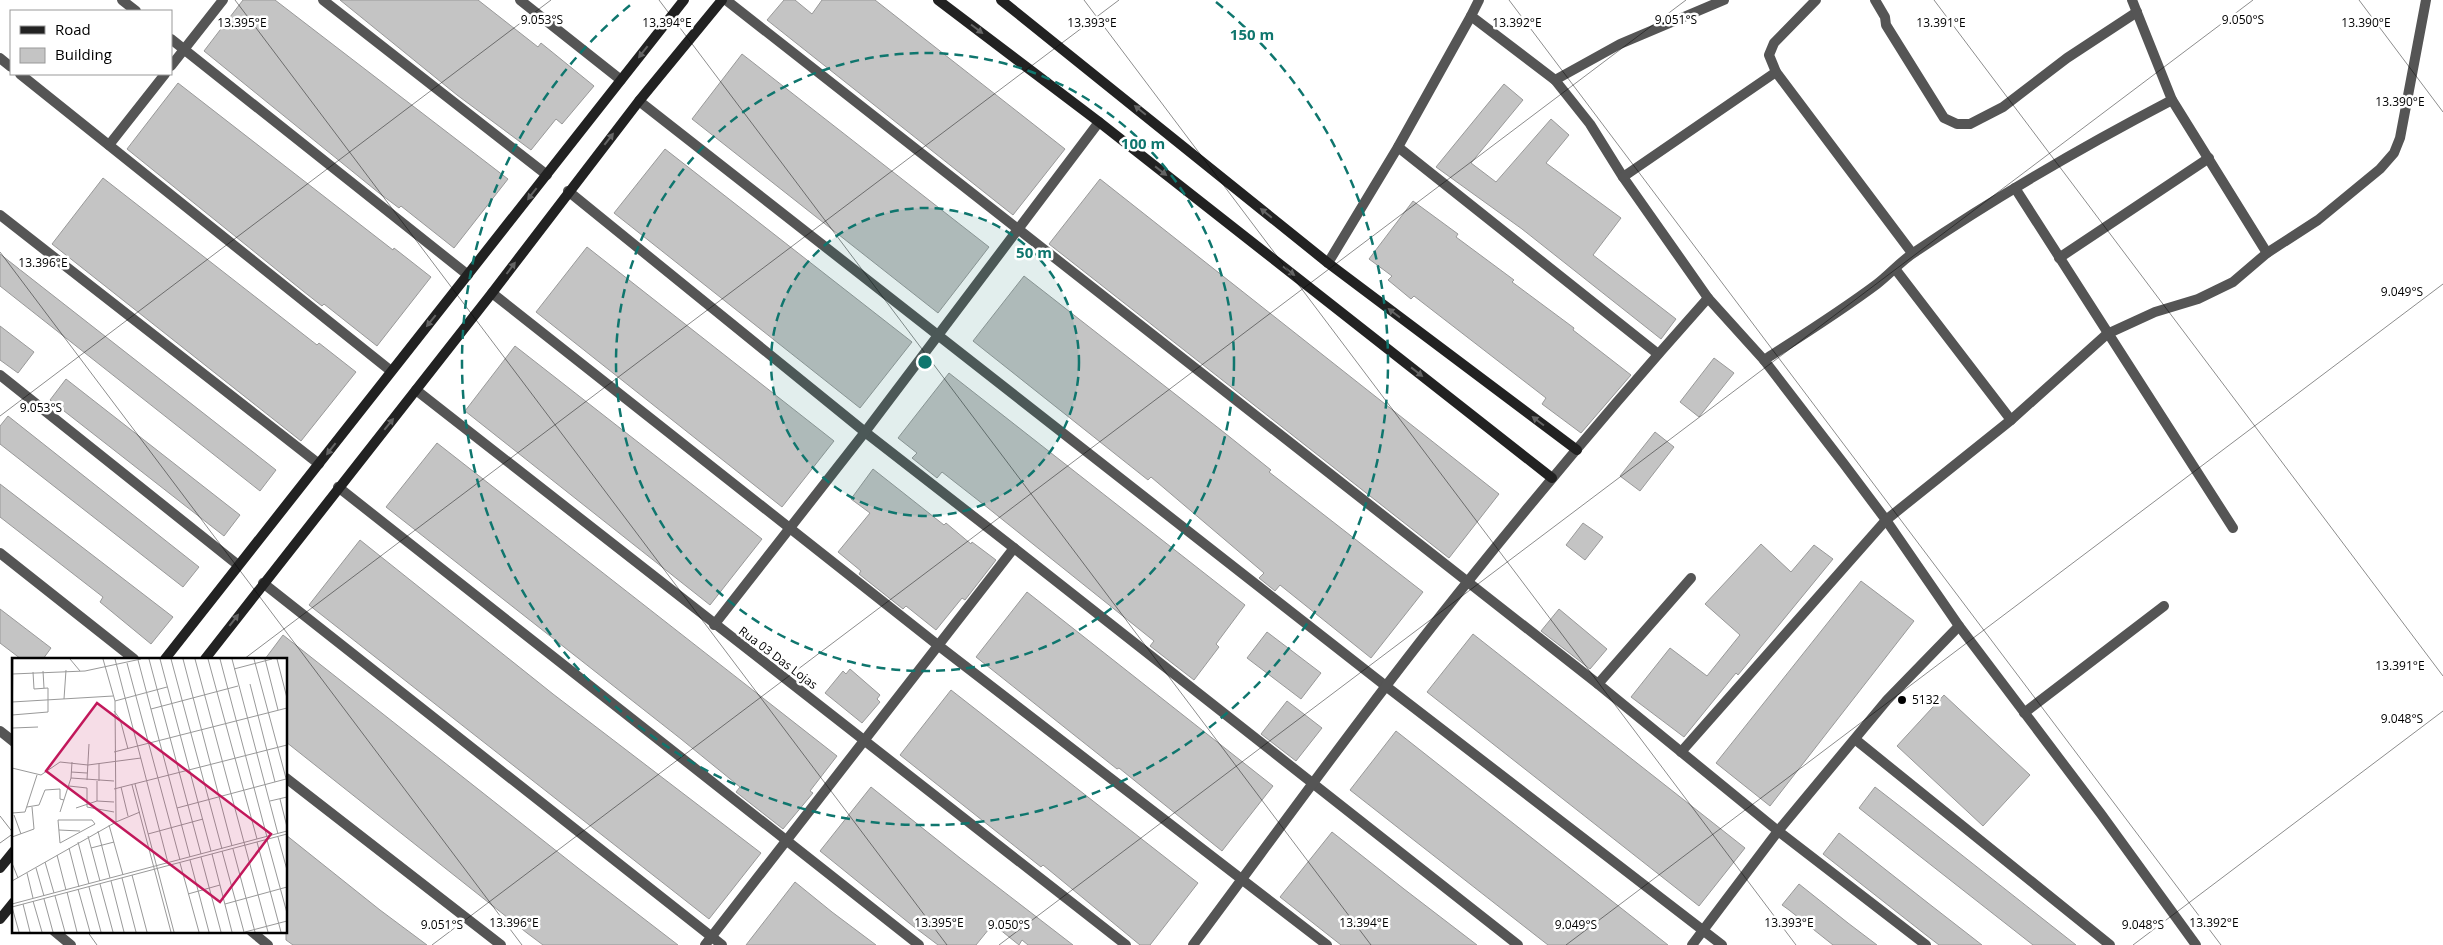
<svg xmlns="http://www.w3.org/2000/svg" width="2443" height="945" font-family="'Open Sans',sans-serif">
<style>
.building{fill:#c4c4c4;stroke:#999}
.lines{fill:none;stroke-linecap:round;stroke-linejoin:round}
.lane{stroke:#555;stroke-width:10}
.street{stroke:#555;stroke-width:10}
.secondary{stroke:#222;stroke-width:10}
.oneway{fill:#646464}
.ticks{fill:none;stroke:#000;stroke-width:1;stroke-opacity:0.45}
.ring{fill:none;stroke:#0f766e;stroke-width:2.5;stroke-dasharray:9 6}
.poi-dot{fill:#000;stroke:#fff;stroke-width:2}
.labels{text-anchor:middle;stroke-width:5;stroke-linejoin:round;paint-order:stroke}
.street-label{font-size:12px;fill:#000;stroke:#fff}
.poi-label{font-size:12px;fill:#000;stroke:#fff;text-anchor:start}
.inset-road{fill:none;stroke:#999;stroke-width:1}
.view{fill:#c2185b;fill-opacity:0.15;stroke:#c2185b;stroke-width:2.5}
.inset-edge{fill:none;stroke:#000;stroke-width:2.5}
.ticks-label{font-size:12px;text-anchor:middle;fill:#000;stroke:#fff;stroke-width:5;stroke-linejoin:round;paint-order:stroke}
.centre{fill:#0f766e;stroke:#fff;stroke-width:2.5}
.ring-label{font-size:15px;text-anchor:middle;font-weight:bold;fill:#0f766e;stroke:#fff;stroke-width:5;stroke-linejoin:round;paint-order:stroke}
</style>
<rect width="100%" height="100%" fill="#fff"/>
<g class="building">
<path d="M243 0H275L508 179 454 248 401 206 399 208 379 193 204 51Z"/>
<path d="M340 0H478L538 47 541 43 594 86 562 124 556 119 531 150 457 95Z"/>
<path d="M784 0H795L812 14 822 0H875L1065 149 1013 215 767 20Z"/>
<path d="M742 54 989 247 938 313 692 119Z"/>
<path d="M178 83 393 250 394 248 431 277 377 346 324 304 322 306 303 291 127 149Z"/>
<path d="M1504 84 1523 100 1471 163 1496 182 1551 119 1569 135 1546 163 1621 218 1593 255 1676 319 1661 339 1522 229 1436 167Z"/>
<path d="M665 149 912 342 860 408 614 213Z"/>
<path d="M103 178 317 345 319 343 356 372 301 441 52 244Z"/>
<path d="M1100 179 1499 494 1449 558 1049 244Z"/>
<path d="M1413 201 1458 234 1456 237 1514 280 1512 282 1574 328 1573 330 1631 375 1581 433 1542 404 1546 398 1414 296 1411 299 1388 280 1392 276 1369 259Z"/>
<path d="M587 247 834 441 782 507 536 312Z"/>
<path d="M0 254 276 470 260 491 0 286Z"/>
<path d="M1024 276 1221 430 1271 470 1269 472 1423 592 1371 658 1280 585 1275 591 1259 578 1264 573 1151 477 1148 480 973 341Z"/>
<path d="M0 326 34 352 18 373 0 360Z"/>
<path d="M515 346 762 539 710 605 465 411Z"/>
<path d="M1714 358 1734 373 1699 417 1680 402Z"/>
<path d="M949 373 1245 605 1216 644 1219 647 1194 680 1150 646 1154 641 988 508 942 472 937 478 912 458 917 453 898 438Z"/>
<path d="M66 379 240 515 224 536 50 400Z"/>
<path d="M8 416 199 567 183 587 0 444V426Z"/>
<path d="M1655 432 1674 447 1640 491 1620 476Z"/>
<path d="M437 443 837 756 810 791 813 793 783 829 736 792 740 787 681 739 386 507Z"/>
<path d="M873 469 944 525 946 523 971 544 972 542 996 560 965 600 962 598 936 630 906 606 903 609 859 574 861 571 838 552 870 513 851 499Z"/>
<path d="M0 484 173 617 151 644 100 602 103 597 0 517Z"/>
<path d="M1583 523 1603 537 1585 560 1566 545Z"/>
<path d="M360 540 553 694 761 853 709 919 309 605Z"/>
<path d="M1761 544 1791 572 1814 545 1833 559 1738 675 1736 673 1684 737 1631 697 1670 648 1707 676 1740 635 1705 604Z"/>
<path d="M1861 581 1914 621 1770 806 1716 763Z"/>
<path d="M1027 592 1273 786 1222 851 1119 768 1117 769 976 657Z"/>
<path d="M0 609 51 648 43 659H21L0 643Z"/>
<path d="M1559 609 1607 649 1590 669 1541 631Z"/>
<path d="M1267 632 1321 673 1301 699 1247 658Z"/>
<path d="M1473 634 1745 848 1699 906 1427 692Z"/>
<path d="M283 635 578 868 678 945H543L527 933 286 742V659H265Z"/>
<path d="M850 669 880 695 877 699 880 702 862 723 825 693 843 671 846 674Z"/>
<path d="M951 690 1198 883 1150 945H1140L1043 865 1041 867 900 755Z"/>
<path d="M1944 695 2030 775 1983 826 1897 746Z"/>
<path d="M1287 701 1322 728 1296 761 1261 734Z"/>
<path d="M1396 731 1481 798 1668 945H1548L1415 841 1350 790Z"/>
<path d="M871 787 960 858 1073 945H1028L1022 940 1019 945 993 924 976 945H938L909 923 820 851Z"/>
<path d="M1875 787 1906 811 2076 945H2033L1917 854 1859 808Z"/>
<path d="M1332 832 1404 889 1477 945H1341L1280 897Z"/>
<path d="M1839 833 1928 903 1982 945H1939L1926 935 1823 854Z"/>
<path d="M286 835 380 910 427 945H293L286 940Z"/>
<path d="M795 882 832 912 876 945H746Z"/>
<path d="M1799 884 1848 923 1877 945H1833L1789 910 1782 905Z"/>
</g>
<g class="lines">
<path class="lane" d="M2024 713 2164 606"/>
<g class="street">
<path d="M122 0 136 11"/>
<path d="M323 0 547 175"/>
<path d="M520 0 621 80"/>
<path d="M726 0 1598 684 1778 831 1926 945"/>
<path d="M1479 0 1471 16 1555 80 1590 124 1623 177 1708 298 1764 360 1844 464 1886 520 1959 626 2101 814 2196 945"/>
<path d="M1816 0 1774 43 1769 55 1776 72 1912 253"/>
<path d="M1875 0 1885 17 1886 25 1944 118 1957 124H1970L2003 107 2067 58 2137 12"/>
<path d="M171 39 468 275"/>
<path d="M0 58 11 67"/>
<path d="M171 66 223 0"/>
<path d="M20 74 391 371"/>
<path d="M1555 80 1620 44 1724 0"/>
<path d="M2172 100 2267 253"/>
<path d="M639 101 1387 687 1722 945"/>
<path d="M109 145 165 74"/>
<path d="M1398 147 1658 354"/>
<path d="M1623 177 1776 72"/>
<path d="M2015 188 2233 528"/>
<path d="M568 191 865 432 1014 548 1518 945"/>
<path d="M0 215 319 464"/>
<path d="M2059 258 2209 158"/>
<path d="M1328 263 1398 147 1471 16"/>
<path d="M1896 270 2011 420"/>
<path d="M492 293 939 646 1327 945"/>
<path d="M1764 360C1803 335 1841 311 1877 284 1890 274 1902 260 1915 252 1997 196 2084 146 2172 100L2132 0"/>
<path d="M0 375 238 565"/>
<path d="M416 390 1126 945"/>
<path d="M338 487 919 945"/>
<path d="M0 553 134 659"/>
<path d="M263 583 722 945"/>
<path d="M714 625 865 432 1099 122"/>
<path d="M1598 684 1691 578"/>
<path d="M0 731 14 742"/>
<path d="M1856 740 2110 945"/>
<path d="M1681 752 1886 520 2011 420 2107 334 2155 312 2198 299 2233 282 2267 253 2318 220 2380 169 2394 153 2400 138 2426 0"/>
<path d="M286 778 501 945"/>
<path d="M54 931 71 945"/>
<path d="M251 931 268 945"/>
<path d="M705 945 1014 548"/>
<path d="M1193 945C1284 823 1373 699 1469 580 1546 484 1626 390 1708 298"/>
<path d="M1692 945 1778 831 1887 700 1959 626"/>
</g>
<g class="secondary">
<path d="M938 0 1099 122 1552 478"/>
<path d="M1001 0 1328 263 1577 450"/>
<path d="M165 659 684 0"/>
<path d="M205 659 492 293 639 101 722 0"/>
<path d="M0 868 14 851"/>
<path d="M0 919 14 902"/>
</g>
</g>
<defs><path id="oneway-solid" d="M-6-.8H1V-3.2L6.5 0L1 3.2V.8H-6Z" transform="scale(1.25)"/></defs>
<g class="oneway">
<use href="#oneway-solid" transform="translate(977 29) rotate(37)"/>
<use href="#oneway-solid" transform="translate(643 52) rotate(128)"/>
<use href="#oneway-solid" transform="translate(1140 110) rotate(-141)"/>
<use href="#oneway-solid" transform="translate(609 139) rotate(-52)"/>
<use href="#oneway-solid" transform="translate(1161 171) rotate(38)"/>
<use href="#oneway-solid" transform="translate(532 194) rotate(128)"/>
<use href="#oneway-solid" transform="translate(1266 213) rotate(-141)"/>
<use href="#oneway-solid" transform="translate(511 268) rotate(-53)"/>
<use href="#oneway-solid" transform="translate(1289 271) rotate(38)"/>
<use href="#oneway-solid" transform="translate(1394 313) rotate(-143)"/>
<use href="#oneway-solid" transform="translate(431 321) rotate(129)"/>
<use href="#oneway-solid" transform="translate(1417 372) rotate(38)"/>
<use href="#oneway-solid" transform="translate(1538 421) rotate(-143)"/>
<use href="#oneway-solid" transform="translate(389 424) rotate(-51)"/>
<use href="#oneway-solid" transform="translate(331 449) rotate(128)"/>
<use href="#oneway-solid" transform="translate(234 620) rotate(-52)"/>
</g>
<path class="ticks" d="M235 0 947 945M659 0 1371 945M1084 0 1796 945M1509 0 2221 945M1934 0 2443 676M2359 0 2443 112M0 252 522 945M0 416 551 0M244 659 1119 0M0 816 14 834M0 843 14 833M87 931 97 945M432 945 1686 0M999 945 2253 0M1566 945 2443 284M2133 945 2443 711"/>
<circle cx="925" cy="362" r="154" fill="#0f766e" fill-opacity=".12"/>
<g class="ring">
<circle cx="925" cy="362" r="154"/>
<circle cx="925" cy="362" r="309"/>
<path d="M1216 2A463 463 0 1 1 634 2"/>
</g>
<circle class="poi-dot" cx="1902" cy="700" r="5"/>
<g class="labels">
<g class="street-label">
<text transform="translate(778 658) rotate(37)" y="4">Rua 03 Das Lojas</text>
</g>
<g class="poi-label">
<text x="1912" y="704">5132</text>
</g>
</g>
<g transform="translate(12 658)">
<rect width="275" height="275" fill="#fff"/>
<path class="inset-road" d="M58 1 68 13M103 1 156 205M137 1 189 196M148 1 199 193M159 1 210 191M171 1 220 188M183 1 256 274M196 1 245 181M208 1 255 179M220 1 266 176M242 1 275 124M253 1 266 52M265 1 275 40M126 2 178 199M115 5 168 202M222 11 260 1M31 13 32 30M0 16 73 13 129 1M238 26 263 124M52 41 54 12M103 43 155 29M0 44 101 38M139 51 226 28M102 53 108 61 116 91M0 57 36 54V30L22 31 21 14M1 70 26 69M0 75 1 1M102 94 275 50M87 106V123M0 110 29 117 48 104 76 107 129 100M59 114 75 115M59 120 60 104M75 122 77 86M123 126 162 274M120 127 159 274M57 128 75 130V149L102 154M109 129 116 158M102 131 275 87M268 141 275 169M85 143V123M258 143 275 139M15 149 27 147 33 132 48 131V141L52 142M64 150 85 143 102 144M165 150 274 121M48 154 59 120 102 123M0 155 13 154 25 117M2 157 9 176M46 162H80L83 166 48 185ZM104 164 128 154M97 167 111 217M47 172 68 173M86 173 98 220M136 176 191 161M76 178 88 223M0 179 22 171 20 149M266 179 275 212M255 182 275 255M66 184 77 226M245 184 269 274M57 190 67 229M79 190 102 184M221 191 243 274M210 193 232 274M200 196 220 274M45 197 54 232M189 199 209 274M178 202 197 274M33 204 42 235M0 205 6 220M168 205 187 274M24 210 32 238M15 215 21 240M120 217 135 274M110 220 124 274M0 223 104 164 103 43 91 1M99 223 112 274M88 226 101 274M77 229 89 274M66 231 78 274M55 234 65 274M176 236 208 227M43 238 53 274M32 241 41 274M21 243 30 274M0 246 275 173M11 246 18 274M213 246 275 229M0 249 275 176M0 249 7 274M233 274 275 263"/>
<path class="view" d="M85 45 259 176 208 244 34 113Z"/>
<rect width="275" height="275" class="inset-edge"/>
</g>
<g class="ticks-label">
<text x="542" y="24">9.053°S</text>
<text x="1676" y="24">9.051°S</text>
<text x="2243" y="24">9.050°S</text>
<text x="242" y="27">13.395°E</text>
<text x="667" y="27">13.394°E</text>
<text x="1092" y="27">13.393°E</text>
<text x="1517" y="27">13.392°E</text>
<text x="1941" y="27">13.391°E</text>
<text x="2366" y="27">13.390°E</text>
<text x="2400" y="106">13.390°E</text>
<text x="43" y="267">13.396°E</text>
<text x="2402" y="296">9.049°S</text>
<text x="41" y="412">9.053°S</text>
<text x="2400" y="670">13.391°E</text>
<text x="2402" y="723">9.048°S</text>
<text x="514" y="927">13.396°E</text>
<text x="939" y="927">13.395°E</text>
<text x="1364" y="927">13.394°E</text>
<text x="1789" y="927">13.393°E</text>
<text x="2214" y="927">13.392°E</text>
<text x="442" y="929">9.051°S</text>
<text x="1009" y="929">9.050°S</text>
<text x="1576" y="929">9.049°S</text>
<text x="2143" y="929">9.048°S</text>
</g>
<circle cx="925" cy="362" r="8" class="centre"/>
<g class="ring-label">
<text x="1252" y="40">150 m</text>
<text x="1143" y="149">100 m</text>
<text x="1034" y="258">50 m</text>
</g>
<rect x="10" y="10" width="162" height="65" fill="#ffffff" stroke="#999999"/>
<rect x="20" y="26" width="25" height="8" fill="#222222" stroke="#999999"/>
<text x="55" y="35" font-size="15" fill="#000000">Road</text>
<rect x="20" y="48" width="25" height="15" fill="#c4c4c4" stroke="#999999"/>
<text x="55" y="60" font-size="15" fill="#000000">Building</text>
</svg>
